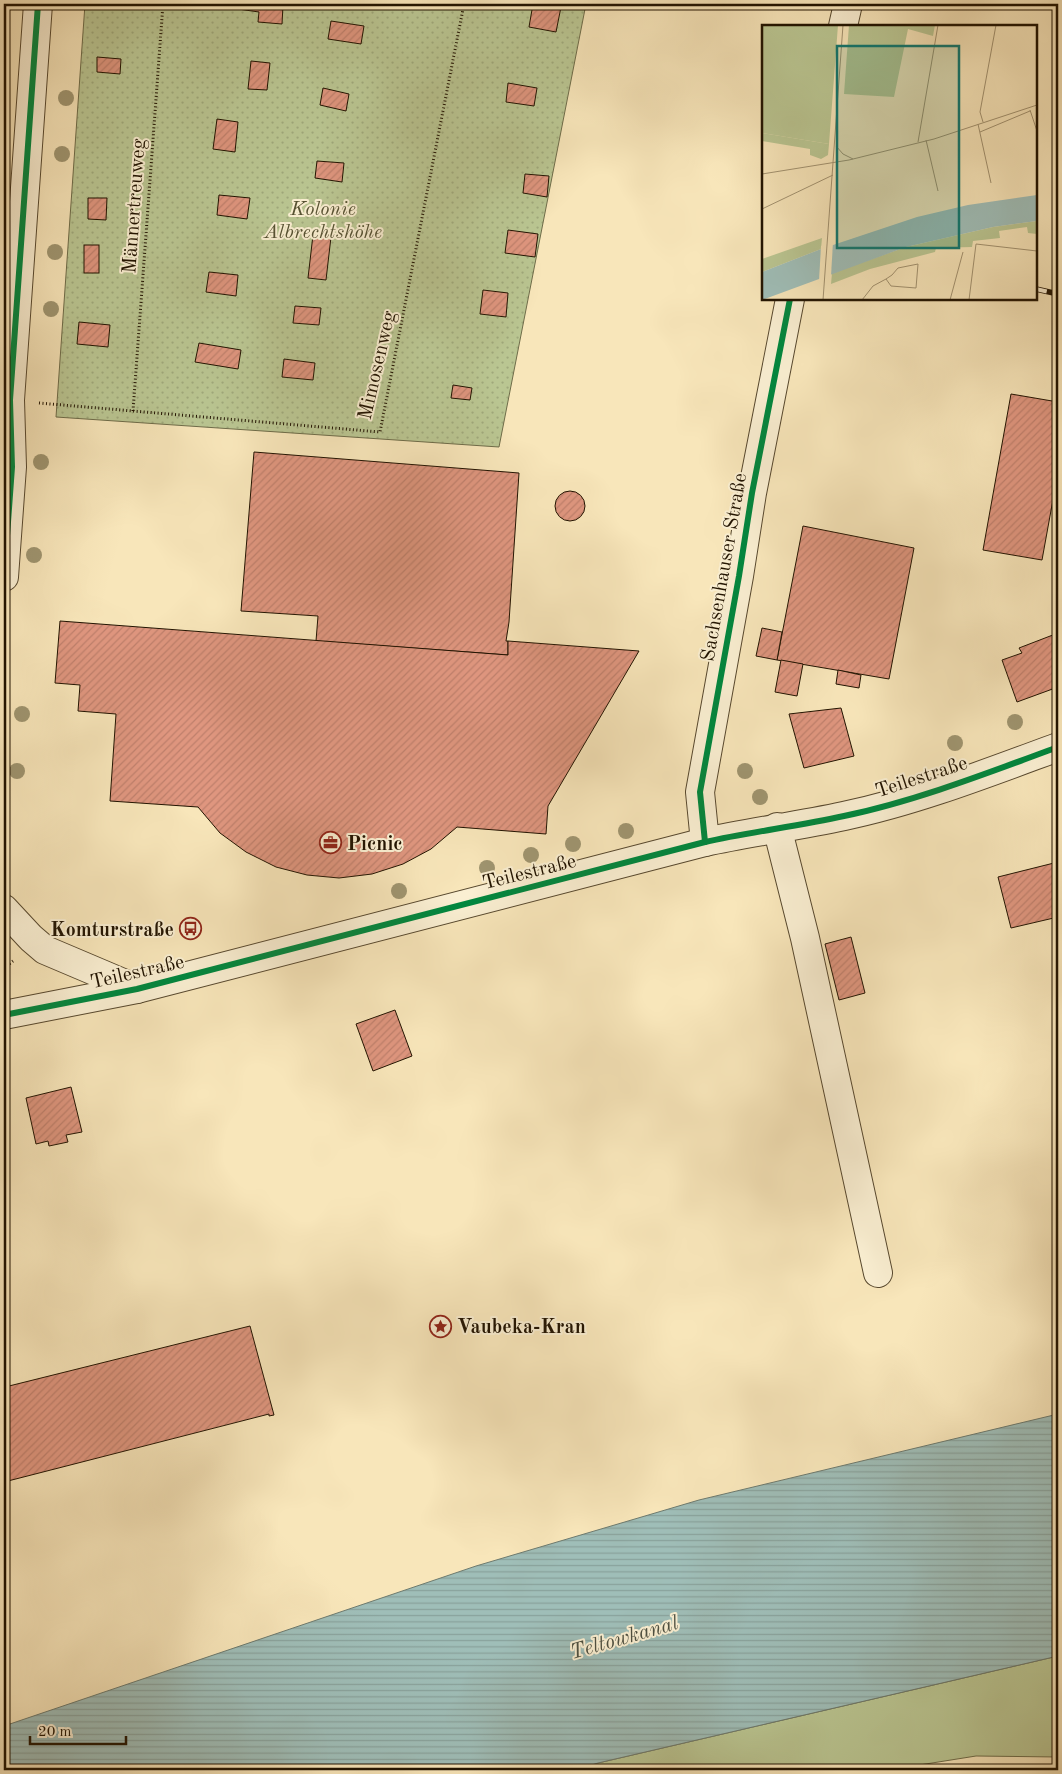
<svg xmlns="http://www.w3.org/2000/svg" width="1062" height="1774" font-family="'Old Standard TT',serif">
<style>
.grass{fill:#bac692;stroke:#6e6c49}
.garden{fill:url(#garden-dots);stroke:#6e6c49}
.water{fill:url(#water-rules);stroke:#6d7a6e}
.building{fill:url(#building-hatch);stroke:#211300}
.lines{fill:none;stroke-linecap:round;stroke-linejoin:round}
.minor-casing{stroke:#57482e;stroke-width:30}
.path{stroke:#211300;stroke-width:3;stroke-dasharray:1 2.5;stroke-linecap:butt}
.minor{stroke:#faefd2;stroke-width:28}
.rail-casing{stroke:#211300;stroke-width:5.5}
.rail{stroke:#faefd2;stroke-width:4;stroke-dasharray:11;stroke-linecap:butt}
.cycleway-casing{stroke:#faefd2;stroke-width:9}
.cycleway{stroke:#00873e;stroke-width:6}
.tree{fill:#9f9570}
.labels{text-anchor:middle;stroke-width:4;stroke-linejoin:round;paint-order:stroke}
.street-label{font-size:20px;fill:#211300;stroke:#faefd2}
.park-label{font-size:20px;font-style:italic;fill:#575233;stroke:#faefd2}
.poi-label{font-size:20px;font-weight:bold;fill:#211300;stroke:#faefd2;text-anchor:start}
.water-label{font-size:21px;font-style:italic;fill:#4d4f40;stroke:#faefd2}
.inset-road{fill:none;stroke:#a29270;stroke-width:1}
.view{fill:#0f766e;fill-opacity:0.15;stroke:#0f766e;stroke-width:2.5}
.inset-edge{fill:none;stroke:#211300;stroke-width:2.5}
</style>
<defs>
<pattern id="garden-dots" width="8" height="8" patternUnits="userSpaceOnUse" patternTransform="scale(1.25)"><rect width="8" height="8" fill="#bac692"/><path d="M2 2h.1M6 6h.1" fill="none" stroke="#a0a97c" stroke-width="1.8" stroke-linecap="round"/></pattern>
<pattern id="water-rules" width="6" height="5" patternUnits="userSpaceOnUse" patternTransform="scale(1.25)"><rect width="6" height="5" fill="#9fbeb8"/><path d="M0 2.5h6" fill="none" stroke="#89a29c"/></pattern>
<pattern id="building-hatch" width="6" height="6" patternUnits="userSpaceOnUse" patternTransform="scale(1.25)"><rect width="6" height="6" fill="#df967f"/><path d="M-1 1l2-2M0 6l6-6M5 7l2-2" fill="none" stroke="#bf806c"/></pattern>
</defs>
<rect width="100%" height="100%" fill="#f8e6ba"/>
<filter id="stains"><feTurbulence type="fractalNoise" baseFrequency=".004" numOctaves="4"/><feColorMatrix values="0 0 0 0 .2 0 0 0 0 .09 0 0 0 0 .02 0 0 0 .5 -.17"/></filter>
<radialGradient id="worn" r=".72"><stop offset=".6" stop-color="#630" stop-opacity="0"/><stop offset="1" stop-color="#630" stop-opacity=".3"/></radialGradient>
<path class="grass" d="M1058 1656V1757L976 1756 888 1770H575L598 1763Z"/>
<path class="garden" d="M85 4H586L499 447 56 417Z"/>
<path class="water" d="M1058 1414V1656L598 1763 575 1770H4V1726L476 1566 699 1500Z"/>
<g class="building">
<path d="M238 4 283 5 282 24 258 22 259 12 238 9Z"/>
<path d="M533 4H546L561 7 556 32 529 27Z"/>
<path d="M331 21 364 26 361 44 328 39Z"/>
<path d="M97 57 121 59 120 74 97 72Z"/>
<path d="M251 61 270 63 267 90 248 89Z"/>
<path d="M508 83 537 88 534 106 506 102Z"/>
<path d="M323 88 349 94 346 111 320 105Z"/>
<path d="M217 119 238 122 235 152 213 149Z"/>
<path d="M317 161 344 163 342 182 315 178Z"/>
<path d="M525 174 549 176 547 197 523 193Z"/>
<path d="M219 195 250 198 247 219 217 215Z"/>
<path d="M88 198H107L106 220 88 219Z"/>
<path d="M508 230 538 234 535 257 505 253Z"/>
<path d="M313 235 331 237 326 280 308 278Z"/>
<rect x="84" y="245" width="15" height="28"/>
<path d="M209 272 238 275 236 296 206 292Z"/>
<path d="M483 290 508 293 506 317 480 314Z"/>
<path d="M295 306 321 308 319 325 293 323Z"/>
<path d="M79 322 110 325 108 347 77 344Z"/>
<path d="M199 343 241 350 238 369 195 362Z"/>
<path d="M284 359 315 363 313 380 282 377Z"/>
<path d="M453 385 472 388 470 400 451 398Z"/>
<path d="M1011 394 1058 402V472L1042 560 983 550Z"/>
<path d="M254 452 519 473 509 622 506 641H508V655L316 641 318 616 241 611Z"/>
<circle cx="570" cy="506" r="15"/>
<path d="M803 526 914 548 889 679 777 660Z"/>
<path d="M60 621 508 655V641L639 651 548 806 546 834 457 827 431 849 403 864 372 874 339 878 307 875 276 867 246 852 220 833 198 807 110 801 116 714 78 711 80 685 55 683Z"/>
<path d="M762 628 782 632 777 660 756 656Z"/>
<path d="M1058 633V687L1017 702 1002 660 1022 653 1019 648Z"/>
<path d="M781 660 803 664 797 696 775 692Z"/>
<path d="M838 670 861 675 859 688 836 684Z"/>
<path d="M841 708 854 756 804 768 789 714Z"/>
<path d="M1058 862V917L1011 928 998 877Z"/>
<path d="M851 937 865 993 839 1000 825 944Z"/>
<path d="M395 1010 412 1056 373 1071 356 1024Z"/>
<path d="M71 1087 82 1132 66 1135 68 1142 49 1146 48 1141 36 1144 26 1098Z"/>
<path d="M250 1326 274 1415 269 1416V1414L4 1482 5 1387Z"/>
</g>
<g class="lines">
<defs>
<g id="minor">
<path d="M843 26 848 4"/>
<path d="M4 577 12 467 10 400 38 4"/>
<path d="M777 827 805 938 878 1273"/>
<path d="M705 842 700 792 739 576 752 493 790 299"/>
<path d="M4 909 31 938 45 950 137 989"/>
<path d="M4 1015 137 989 705 842C751 832 798 826 844 816 916 801 990 772 1058 747"/>
</g>
</defs>
<use href="#minor" class="minor-casing"/>
<g class="path">
<path d="M39 403 380 432 464 4"/>
<path d="M133 411 163 4"/>
<path d="M189 925 190 929"/>
<path d="M4 968 13 961"/>
</g>
<use href="#minor" class="minor"/>
<defs>
<path id="rail" d="M1036 289 1058 294"/>
</defs>
<use href="#rail" class="rail-casing"/>
<use href="#rail" class="rail"/>
<defs>
<g id="cycleway">
<path d="M4 577 12 467 10 400 38 4"/>
<path d="M705 842 700 792 739 576 752 493 790 299"/>
<path d="M4 1015 137 989 705 842C751 832 798 826 844 816 916 801 990 772 1058 747"/>
</g>
</defs>
<use href="#cycleway" class="cycleway-casing"/>
<use href="#cycleway" class="cycleway"/>
</g>
<g class="tree">
<circle cx="66" cy="98" r="8"/>
<circle cx="62" cy="154" r="8"/>
<circle cx="55" cy="252" r="8"/>
<circle cx="51" cy="309" r="8"/>
<circle cx="41" cy="462" r="8"/>
<circle cx="34" cy="555" r="8"/>
<circle cx="22" cy="714" r="8"/>
<circle cx="1015" cy="722" r="8"/>
<circle cx="955" cy="743" r="8"/>
<circle cx="17" cy="771" r="8"/>
<circle cx="745" cy="771" r="8"/>
<circle cx="760" cy="797" r="8"/>
<circle cx="626" cy="831" r="8"/>
<circle cx="573" cy="844" r="8"/>
<circle cx="531" cy="855" r="8"/>
<circle cx="487" cy="868" r="8"/>
<circle cx="399" cy="891" r="8"/>
</g>
<defs>
<symbol id="office-ring" viewBox="-11 -11 22 22"><circle r="9.5" fill="#faefd2" stroke="#8f2418" stroke-width="1.5"/><path d="M-6-3h4V-5.5h4V-3h4V5H-6ZM-1-4.5V-3h2v-1.5ZM-6 0V1H6V0Z" fill="#8f2418"/></symbol>
<symbol id="bus-ring" viewBox="-11 -11 22 22"><circle r="9.5" fill="#faefd2" stroke="#8f2418" stroke-width="1.5"/><path d="M-5-6H5V4H4V6H2V4H-2V6H-4V4H-5ZM-3.5-4V0h7V-4ZM-3.5 1.2v1.5H-2V1.2ZM2 1.2v1.5H3.5V1.2Z" fill="#8f2418"/></symbol>
<symbol id="sight-ring" viewBox="-11 -11 22 22"><circle r="9.5" fill="#faefd2" stroke="#8f2418" stroke-width="1.5"/><path d="M0-6L1.8-2.2L6-1.7L2.9 1.2L3.7 5.4L0 3.3L-3.7 5.4L-2.9 1.2L-6-1.7L-1.8-2.2Z" fill="#8f2418"/></symbol>
</defs>
<g fill-rule="evenodd">
<use href="#office-ring" x="318" y="830" width="25" height="25"/>
<use href="#bus-ring" x="178" y="916" width="25" height="25"/>
<use href="#sight-ring" x="428" y="1314" width="25" height="25"/>
</g>
<g class="labels">
<g class="street-label">
<text transform="translate(133 206) rotate(-86)" y="7">Männertreuweg</text>
<text transform="translate(376 365) rotate(-77)" y="7">Mimosenweg</text>
<text transform="translate(723 567) rotate(-80)" y="7">Sachsenhauser Straße</text>
<text transform="translate(921 776) rotate(-18)" y="7">Teilestraße</text>
<text transform="translate(529 871) rotate(-14)" y="7">Teilestraße</text>
<text transform="translate(137 971) rotate(-13)" y="7">Teilestraße</text>
</g>
<g class="park-label">
<text x="323" y="215">Kolonie<tspan x="323" dy="23">Albrechtshöhe</tspan></text>
</g>
<g class="poi-label">
<text x="347" y="850">Picnic</text>
<text x="174" y="936" text-anchor="end">Komturstraße</text>
<text x="457" y="1333">Vaubeka-Kran</text>
</g>
<g class="water-label">
<text transform="translate(624 1637) rotate(-16)" y="7">Teltowkanal</text>
</g>
</g>
<g transform="translate(762 25)">
<rect width="275" height="275" fill="#f8e6ba"/>
<path d="M275 196V209L266 208 265 202 237 206 238 213 211 216 210 222 174 223 173 227 108 244 69 259 70 248 144 222 231 202ZM60 213 59 224 0 247V234Z" fill="#bac692"/>
<path d="M0 108 67 119 66 130 59 134 48 130V124L0 116Z" fill="#bac692"/>
<path d="M0 0H76L67 119 0 108ZM87 0H173L171 11 146 4 132 72 82 69Z" fill="#bac692"/>
<path d="M275 170V196L231 202 144 222 0 275V247L59 224 155 192 206 180Z" fill="#9fbeb8"/>
<path d="M71 217 69 251 57 256 59 221Z" fill="#f8e6ba"/>
<path class="inset-road" d="M268 85 275 106M221 97 218 87 234 0M216 99 229 158M218 107 268 86M164 115 176 166M156 117 176 0M74 121 81 129 91 134M0 149 87 135 172 114 275 80M0 184 71 150M61 275 81 0M100 275 111 261 124 254 130 250 136 243 156 239 154 263 129 261 124 254M188 275 201 227M207 275 214 219 275 226"/>
<path class="view" d="M75 21H197V223H75Z"/>
<rect width="275" height="275" class="inset-edge"/>
</g>
<rect width="1062" height="1774" fill="none" stroke="#f8e6ba" stroke-width="20"/>
<rect x="5" y="5" width="1052" height="1764" fill="none" stroke="#211300" stroke-width="2.5"/>
<rect x="10" y="10" width="1042" height="1754" fill="none" stroke="#211300"/>
<path d="M30 1736v8h96v-8" fill="none" stroke="#211300" stroke-width="2.5"/>
<text x="38" y="1736" font-size="15" fill="#211300" stroke="#faefd2" stroke-width="4" paint-order="stroke">20 m</text>
<rect width="100%" height="100%" filter="url(#stains)"/>
<rect width="100%" height="100%" fill="url(#worn)"/>
</svg>
